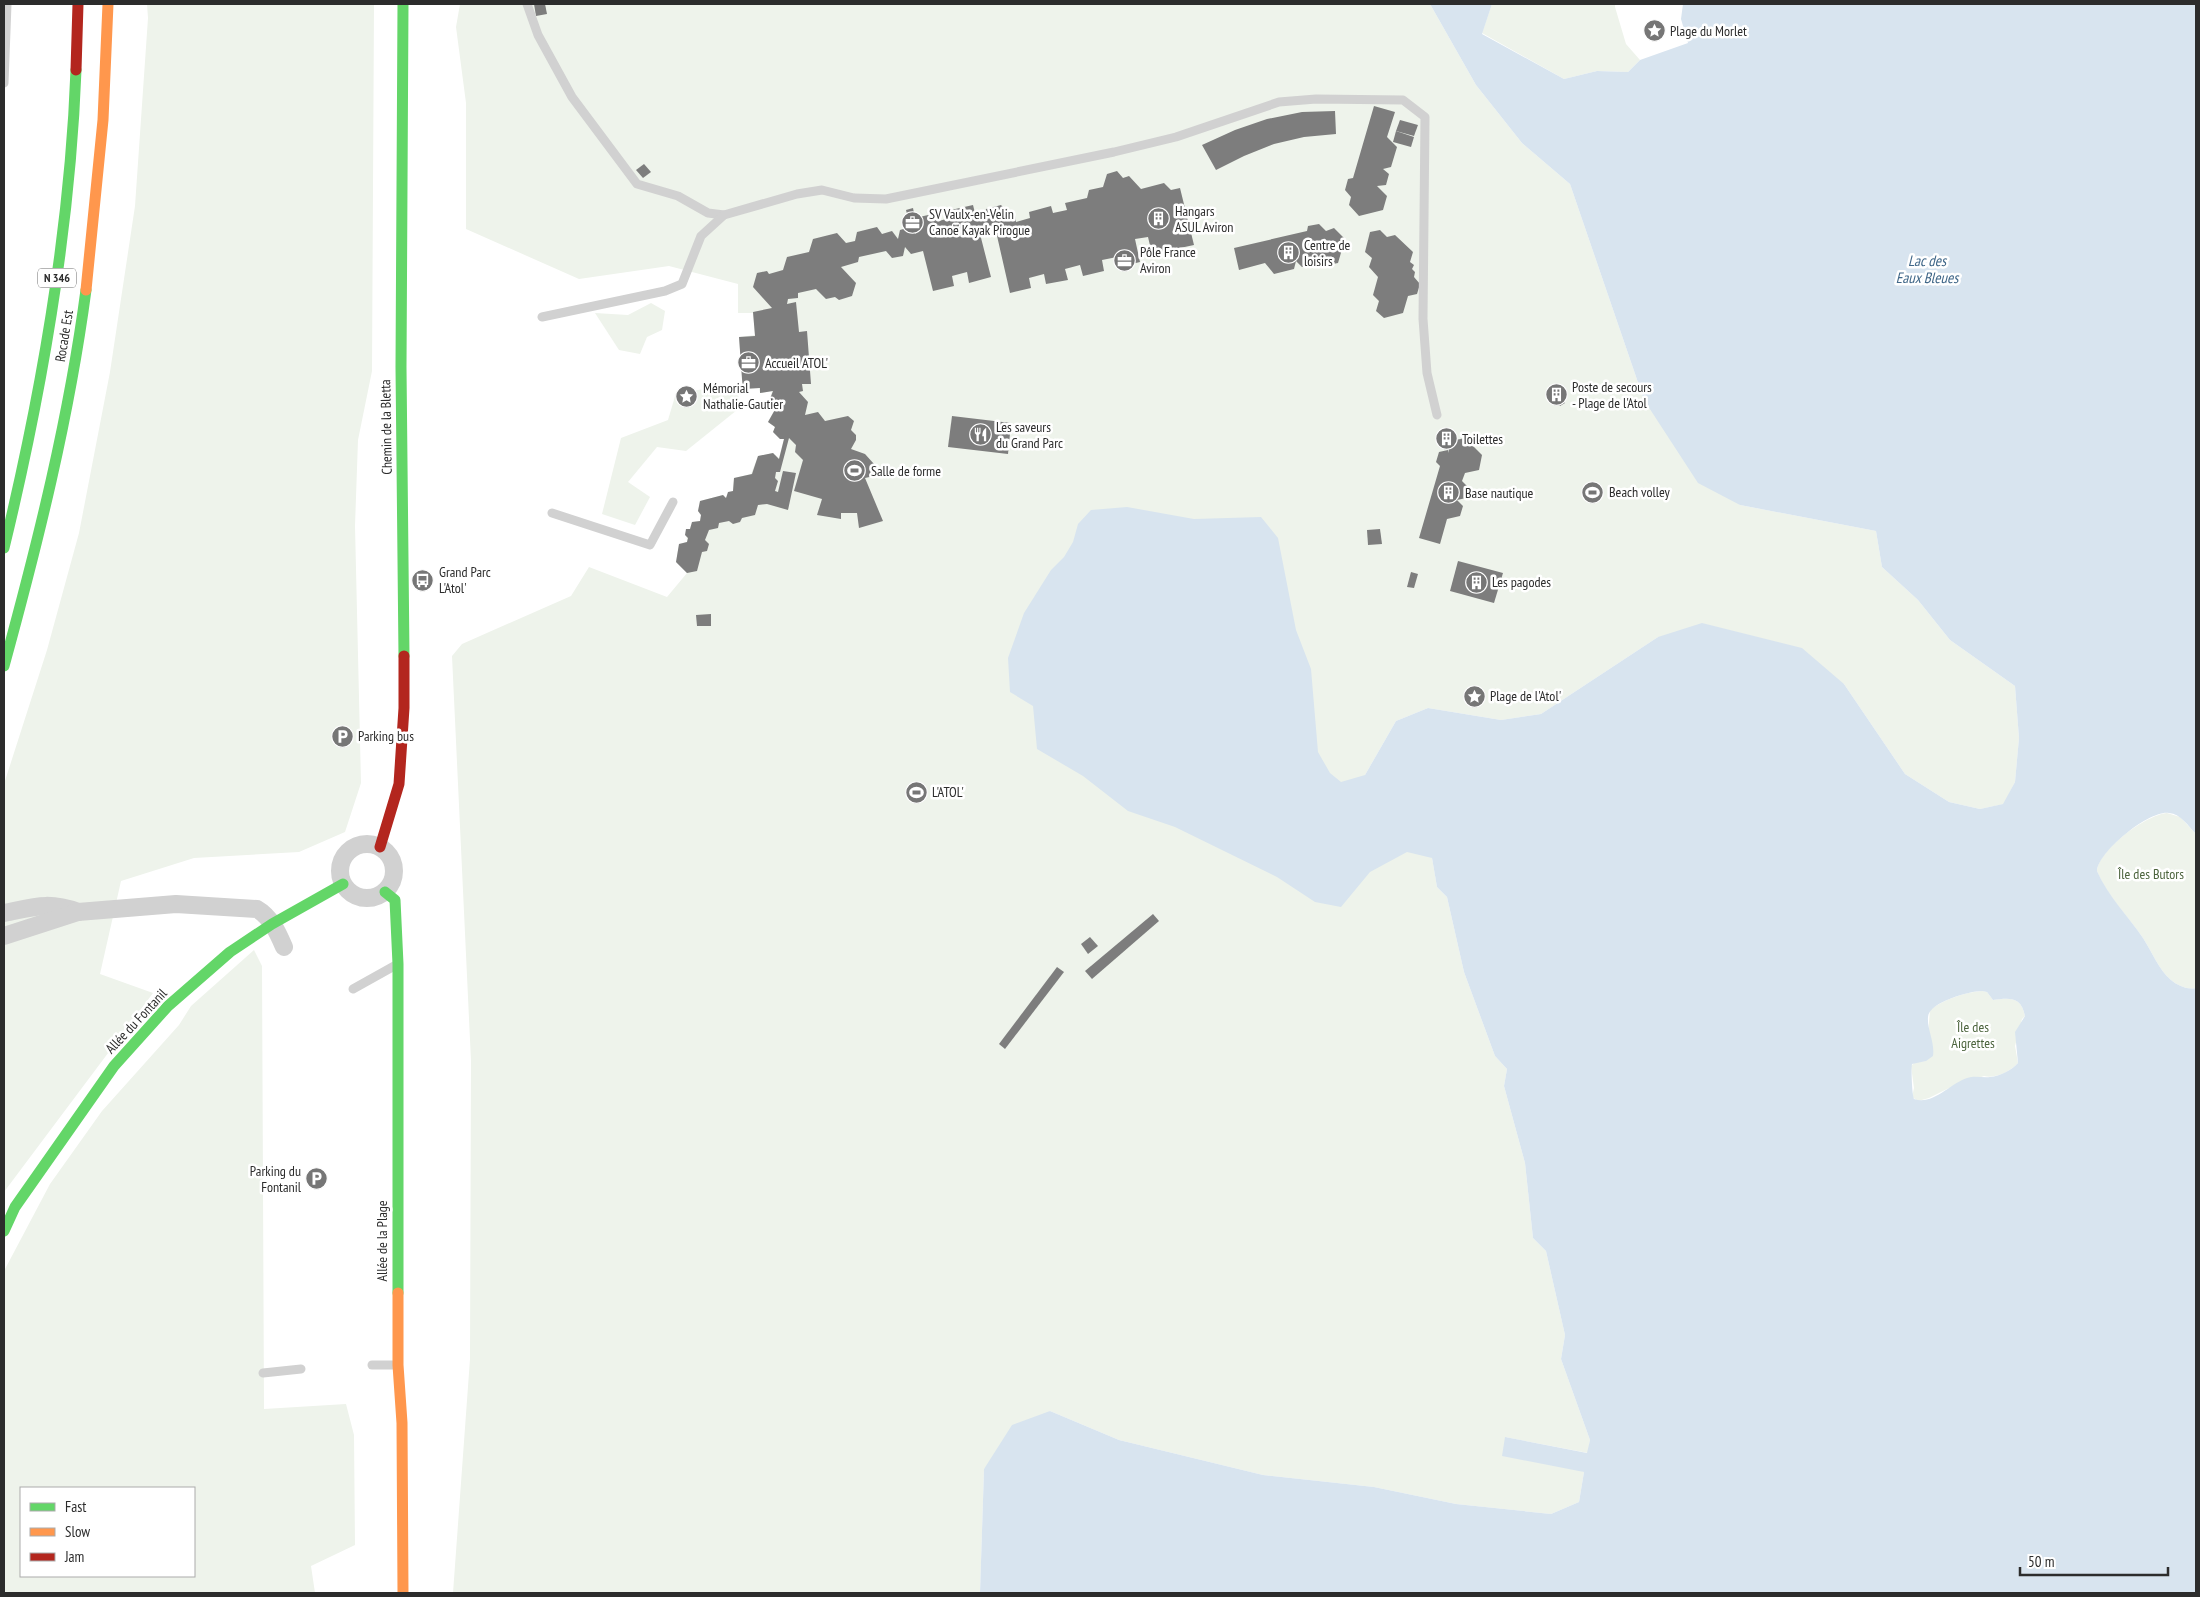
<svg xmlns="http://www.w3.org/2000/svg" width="2200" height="1597" font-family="'PT Sans Narrow',sans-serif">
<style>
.green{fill:#eef3eb;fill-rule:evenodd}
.water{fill:#d8e4ef;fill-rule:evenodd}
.building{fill:#7d7d7d}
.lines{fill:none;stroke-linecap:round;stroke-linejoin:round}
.lane{stroke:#d1d1d1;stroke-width:9}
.street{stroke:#d1d1d1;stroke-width:18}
.fast{stroke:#63d668;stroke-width:11}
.slow{stroke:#ff974d;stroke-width:11}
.jam{stroke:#b3261e;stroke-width:11}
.labels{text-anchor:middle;stroke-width:5;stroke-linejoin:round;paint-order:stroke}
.shield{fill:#fff;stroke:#6b6b6b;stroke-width:1}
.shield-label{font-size:12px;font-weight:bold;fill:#2c2c2c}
.poi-label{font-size:14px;fill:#2c2c2c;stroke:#fff;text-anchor:start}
.street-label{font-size:14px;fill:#2c2c2c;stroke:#fff}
.park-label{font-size:14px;fill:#4c643d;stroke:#fff}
.water-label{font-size:15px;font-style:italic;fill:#406788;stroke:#fff}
</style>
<rect width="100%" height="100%" fill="#fff"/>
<g class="green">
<path d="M147 4H374L372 371 358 440 355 526 361 783 345 832 299 852 194 858 121 881 100 974 153 993 4 1192V784L47 650 79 533 110 372 135 206 148 18Z"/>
<path d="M460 4H1430L1476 85 1522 143 1570 184 1644 400 1740 505 1876 531 1882 567 1918 600 1950 640 2015 686 2019 738 2015 782 2004 804 1980 809 1949 802 1905 774 1844 684 1658 637 1541 714 1501 720 1428 708 1396 721 1365 775 1432 858 1437 887 1447 897 1464 972 1495 1056 1507 1069 1504 1086 1525 1163 1533 1238 1546 1251 1565 1335 1561 1359 1590 1440 1588 1453 1505 1437 1584 1472 1579 1502 1551 1514 1456 1504 1374 1487 1263 1475 1119 1440 1050 1411 984 1469 980 1593H453L470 1359 471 1061 452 656 462 644 571 596 589 567 667 597 687 573 676 562 679 544 687 542 686 529H690L692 522 700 521 701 515 698 511 700 501 723 495 726 498 733 491 734 478 751 474 758 456 773 453 779 458 784 439H780L773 432 775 427 768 422 777 406 770 399 772 391 760 393 759 388 743 389 739 337 755 335 753 313H738V284L669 266 579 279 466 229V103L456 27Z"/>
<path d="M1492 4H1615V7L1626 44 1640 60 1628 72 1597 71 1564 79 1482 33Z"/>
<path d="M651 303 665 311 662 330 647 337 640 354 619 350 595 313 628 315Z"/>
<path d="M734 385 742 406 686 451 657 447 628 482 650 497 635 525 602 514 621 438 668 420 676 393Z"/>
<path d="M2167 813 2180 817 2196 834V988C2188 990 2178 986 2171 980 2159 970 2152 952 2143 938 2128 916 2107 896 2097 871 2099 849 2146 815 2167 813Z"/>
<path d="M254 950 262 966 264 1409 346 1404 354 1435 355 1545 311 1566 315 1593H4V1271L50 1184 102 1111 179 1025 191 1006ZM21 1488H194V1576H21Z"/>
<path d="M1982 991 1987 992 1993 1000C2009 998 2021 996 2025 1016L2022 1019 2015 1046 2018 1063C2011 1071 1995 1079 1984 1076L1947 1089 1929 1098 1918 1101 1912 1097 1914 1088 1911 1066 1915 1062 1926 1061 1930 1010C1943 1000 1965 992 1982 991Z"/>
</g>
<path class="water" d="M1430 4H1492L1482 34 1564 79 1597 71 1628 72 1640 60 1688 43 1681 19 1683 4H2196V834C2188 826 2181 814 2169 813 2149 810 2098 852 2097 871 2108 896 2128 916 2143 938 2152 952 2159 970 2171 980 2178 986 2188 990 2196 988V1593H980L984 1469 1012 1425 1050 1411 1119 1440 1263 1475 1374 1487 1456 1504 1551 1514 1579 1502 1584 1472 1502 1456 1505 1437 1587 1453 1590 1440 1561 1359 1565 1335 1546 1251 1533 1238 1525 1163 1504 1086 1507 1069 1495 1056 1464 972 1447 897 1437 887 1432 858 1407 852 1370 872 1341 907 1315 902 1277 877 1175 827 1128 811 1083 776 1037 749 1033 706 1010 692 1008 658 1024 613 1051 570 1064 557 1073 542 1078 524 1091 510 1127 507 1194 519 1261 517 1278 538 1296 630 1311 669 1318 752 1330 773 1341 782 1365 775 1396 721 1428 708 1501 720 1541 714 1658 637 1702 623 1802 648 1844 684 1905 774 1949 802 1980 809 2003 804 2015 782 2019 738 2015 686 1950 640 1918 600 1882 567 1876 531 1740 505 1698 483 1644 400 1570 184 1522 143 1476 85ZM1982 991 1987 992 1993 1000C2009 998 2021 996 2025 1016L2015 1032 2018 1063C2012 1070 2000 1076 1990 1077 1982 1078 1975 1075 1967 1078 1951 1083 1932 1106 1914 1099 1912 1096 1911 1069 1912 1064L1926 1061 1933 1056C1935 1042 1927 1030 1928 1017 1929 1002 1970 991 1982 991Z"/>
<g class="building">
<path d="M534 4H545L547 14 536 16Z"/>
<path d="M1374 106 1395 112 1387 137 1397 147 1391 167 1383 169 1389 174 1386 185 1377 186 1387 196 1383 210 1359 216 1349 205 1351 197 1345 190 1348 179 1353 178Z"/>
<path d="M1335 111 1336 134 1304 137 1274 144 1244 156 1216 170 1202 145 1235 130 1267 119 1302 112Z"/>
<path d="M1400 120 1418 125 1414 136 1396 131Z"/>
<path d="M1396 131 1414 137 1411 147 1393 142Z"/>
<path d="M644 164 651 172 643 178 636 170Z"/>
<path d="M1117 171 1123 178 1129 176 1141 189 1164 183 1171 190 1180 188 1194 245 1152 254 1148 237 1135 239 1140 262 1119 267 1117 257 1102 260 1104 271 1083 276 1080 265 1065 269 1068 280 1046 284 1044 274 1029 278 1031 288 1010 293 995 227 979 230 991 277 969 283 967 272 952 276 954 286 933 291 923 251 911 254 905 247 903 256 892 258 886 251 859 257 858 262 841 267 856 283 852 296 839 300 835 297 826 299 816 289 798 293V298L788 299 787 304 796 302 799 332 807 331 811 384H802L803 391 799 392 808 402 805 415 818 412 825 421 848 416 854 421 851 430 856 435V440L851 449 865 454 883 474 865 478 883 521 859 528 857 513H841V519L817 515 822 499 794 491 803 460 795 452 796 445 789 438 780 472H776L775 478 778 481 775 491 778 492 783 471 796 473 788 510 767 504 758 505 755 515 742 518 740 522 733 524 729 521 719 523 718 528 709 530 705 540 709 544 707 551 702 552 697 571 687 573 676 562 679 544 687 542 688 538 685 535 686 529H690L692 522 700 521 701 515 698 511 700 501 723 495 726 498 728 492 733 491 734 478 752 474 758 456 773 453 779 459 784 439H780L773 432 775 427 768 422 777 406 770 399 773 391 760 393V388L743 389 742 379 739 337 755 336 753 312 772 308 753 287 757 273 767 271 769 274 783 270 787 257 809 252 813 239 837 233 846 243 855 241 857 232 877 227 882 234 892 231 898 239 900 230 910 227 916 234 917 225 910 226 906 210 913 208 915 218 937 213 939 221 953 217 951 210 973 205 976 217 985 215 986 209 1001 205 1011 216 1015 215 1016 222 1030 218 1029 212 1051 206 1053 213 1067 210 1065 203 1087 198 1089 190 1103 187 1107 174Z"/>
<path d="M1319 224 1326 231 1334 228 1345 239 1338 263 1323 266 1314 257 1312 265 1302 267 1296 261 1294 269 1274 274 1265 263 1239 270 1234 248 1307 231 1308 226Z"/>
<path d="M1380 230 1387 237 1395 235 1413 252 1410 262 1414 265 1412 269 1415 272 1414 277 1420 284 1417 294 1408 296 1403 313 1384 318 1376 311 1379 301 1373 295 1378 277 1369 267 1372 258 1365 252 1370 232Z"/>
<path d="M1552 386 1558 387 1557 392 1563 388 1566 394 1561 398 1565 403 1560 406 1557 402 1550 401Z"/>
<path d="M952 416 1011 423 1008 454 948 447Z"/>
<path d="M1444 430 1452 432 1448 449 1441 447Z"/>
<path d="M1465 438 1482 455 1479 470 1465 473 1462 481 1469 488 1466 498 1457 500 1463 506 1460 516 1447 519 1440 544 1419 538 1440 466 1436 462 1439 452 1448 450V453L1451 441Z"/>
<path d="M1380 529 1382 544 1368 545 1367 530Z"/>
<path d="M1458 561 1503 573 1494 603 1450 591Z"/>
<path d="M1411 572 1418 574 1414 588 1407 587Z"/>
<path d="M711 614V626H697L696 615Z"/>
<path d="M1153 914 1159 921 1092 979 1085 971Z"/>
<path d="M1090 937 1098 946 1088 954 1081 944Z"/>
<path d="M1057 967 1064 972 1005 1049 999 1044Z"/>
</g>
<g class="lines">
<g class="lane">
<path d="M527 4 538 35 572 97 637 184 678 196 708 213 724 215"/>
<path d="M4 83 7 4"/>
<path d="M542 317 665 291 682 284 701 236 724 215 797 194 822 190 854 198 886 199 1114 152 1176 137 1279 102 1316 99 1403 100 1425 117 1423 319 1427 373 1437 415"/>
<path d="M552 513 650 545 673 502"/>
<path d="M353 989 396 965"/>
<path d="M372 1365H397"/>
<path d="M263 1373 301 1369"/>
</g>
<g class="street">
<circle cx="367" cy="871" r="27"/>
<path d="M4 913C34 907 48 901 78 912"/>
<path d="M4 936 78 912 176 904 257 909C271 917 278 933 284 947"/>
</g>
<g class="fast">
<path d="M403 4 401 367 404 656"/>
<path d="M4 548C42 391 70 232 76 70"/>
<path d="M4 666C38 542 69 418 86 290"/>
<path d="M385 892 395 900 398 964V1293"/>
<path d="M4 1231 15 1207 114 1066 168 1006 230 952 272 924 343 884"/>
</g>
<g class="slow">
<path d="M86 290 103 120 108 4"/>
<path d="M398 1293V1365L402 1423 403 1593"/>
</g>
<g class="jam">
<path d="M76 70 78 4"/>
<path d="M380 847 399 784 404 708V656"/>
</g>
</g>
<defs>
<symbol id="sight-disc" viewBox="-11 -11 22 22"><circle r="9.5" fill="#767676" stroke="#fff"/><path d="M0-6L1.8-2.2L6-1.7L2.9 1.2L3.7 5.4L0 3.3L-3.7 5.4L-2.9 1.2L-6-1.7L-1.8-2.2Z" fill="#fff"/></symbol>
<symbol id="building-disc" viewBox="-11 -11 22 22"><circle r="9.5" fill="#767676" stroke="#fff"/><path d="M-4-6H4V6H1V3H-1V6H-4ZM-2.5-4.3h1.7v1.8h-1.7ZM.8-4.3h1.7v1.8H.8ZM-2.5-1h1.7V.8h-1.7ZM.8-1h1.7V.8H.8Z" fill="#fff"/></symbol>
<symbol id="office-disc" viewBox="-11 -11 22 22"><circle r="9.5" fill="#767676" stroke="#fff"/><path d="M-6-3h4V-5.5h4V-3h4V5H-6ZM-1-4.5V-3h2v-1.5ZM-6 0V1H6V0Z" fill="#fff"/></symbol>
<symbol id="restaurant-disc" viewBox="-11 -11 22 22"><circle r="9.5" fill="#767676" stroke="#fff"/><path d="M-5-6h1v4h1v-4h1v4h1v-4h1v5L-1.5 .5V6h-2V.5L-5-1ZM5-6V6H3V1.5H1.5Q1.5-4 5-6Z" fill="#fff"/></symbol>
<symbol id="stadium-disc" viewBox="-11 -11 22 22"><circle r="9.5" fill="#767676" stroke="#fff"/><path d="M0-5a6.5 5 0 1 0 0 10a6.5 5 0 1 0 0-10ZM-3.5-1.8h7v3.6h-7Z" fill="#fff"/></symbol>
<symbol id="bus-disc" viewBox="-11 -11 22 22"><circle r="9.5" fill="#767676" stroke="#fff"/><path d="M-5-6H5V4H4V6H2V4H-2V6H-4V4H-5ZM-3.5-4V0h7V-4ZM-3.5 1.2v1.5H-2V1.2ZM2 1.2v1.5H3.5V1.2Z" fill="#fff"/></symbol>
<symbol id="parking-disc" viewBox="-11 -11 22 22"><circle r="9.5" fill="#767676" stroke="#fff"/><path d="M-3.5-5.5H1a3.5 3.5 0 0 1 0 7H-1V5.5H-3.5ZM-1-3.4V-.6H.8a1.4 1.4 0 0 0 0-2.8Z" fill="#fff"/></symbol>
</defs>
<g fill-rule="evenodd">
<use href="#sight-disc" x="1642" y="18" width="25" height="25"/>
<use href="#building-disc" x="1146" y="206" width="25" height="25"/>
<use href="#office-disc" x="900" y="210" width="25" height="25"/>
<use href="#building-disc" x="1276" y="240" width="25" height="25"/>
<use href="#office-disc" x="1112" y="248" width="25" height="25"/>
<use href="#office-disc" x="736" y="350" width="25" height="25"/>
<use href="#building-disc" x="1544" y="382" width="25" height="25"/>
<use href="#sight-disc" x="674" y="384" width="25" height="25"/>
<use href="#restaurant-disc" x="968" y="422" width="25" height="25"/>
<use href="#building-disc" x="1434" y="426" width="25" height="25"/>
<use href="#stadium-disc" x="842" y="458" width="25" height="25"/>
<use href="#stadium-disc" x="1580" y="480" width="25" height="25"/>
<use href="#building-disc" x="1436" y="480" width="25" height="25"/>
<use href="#bus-disc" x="410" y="568" width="25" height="25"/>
<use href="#building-disc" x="1464" y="570" width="25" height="25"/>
<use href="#sight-disc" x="1462" y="684" width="25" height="25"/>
<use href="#parking-disc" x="330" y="724" width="25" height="25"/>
<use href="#stadium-disc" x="904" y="780" width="25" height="25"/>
<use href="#parking-disc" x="304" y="1166" width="25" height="25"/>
</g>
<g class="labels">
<rect class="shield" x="38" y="268.5" width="38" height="19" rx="4"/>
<g class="shield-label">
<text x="57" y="282">N 346</text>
</g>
<g class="poi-label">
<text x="1670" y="36">Plage du Morlet</text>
<text x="1175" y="216">Hangars<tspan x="1175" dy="16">ASUL Aviron</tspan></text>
<text x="929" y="219">SV Vaulx-en-Velin<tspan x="929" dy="16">Canoë Kayak Pirogue</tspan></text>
<text x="1304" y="250">Centre de<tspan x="1304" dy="16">loisirs</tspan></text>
<text x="1140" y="257">Pôle France<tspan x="1140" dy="16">Aviron</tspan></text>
<text x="765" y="368">Accueil ATOL'</text>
<text x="1572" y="392">Poste de secours<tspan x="1572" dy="16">- Plage de l'Atol</tspan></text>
<text x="703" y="393">Mémorial<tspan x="703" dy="16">Nathalie-Gautier</tspan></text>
<text x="996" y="432">Les saveurs<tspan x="996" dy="16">du Grand Parc</tspan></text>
<text x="1462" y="444">Toilettes</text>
<text x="871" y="476">Salle de forme</text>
<text x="1609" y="497">Beach volley</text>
<text x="1465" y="498">Base nautique</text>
<text x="439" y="577">Grand Parc<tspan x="439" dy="16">L'Atol'</tspan></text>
<text x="1492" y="587">Les pagodes</text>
<text x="1490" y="701">Plage de l'Atol'</text>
<text x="358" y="741">Parking bus</text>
<text x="932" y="797">L'ATOL'</text>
<text x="301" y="1176" text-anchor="end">Parking du<tspan x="301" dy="16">Fontanil</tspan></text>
</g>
<g class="street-label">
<text transform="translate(64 336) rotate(-81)" y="5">Rocade Est</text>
<text transform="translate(386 427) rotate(-91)" y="5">Chemin de la Bletta</text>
<text transform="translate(136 1021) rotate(-47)" y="5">Allée du Fontanil</text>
<text transform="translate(382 1241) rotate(-90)" y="5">Allée de la Plage</text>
</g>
<g class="park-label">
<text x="2151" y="879">Île des Butors</text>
<text x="1973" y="1032">Île des<tspan x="1973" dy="16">Aigrettes</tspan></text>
</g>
<g class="water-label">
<text x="1927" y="266">Lac des<tspan x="1927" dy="17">Eaux Bleues</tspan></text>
</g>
</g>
<rect width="2200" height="1597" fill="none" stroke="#2c2c2c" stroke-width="10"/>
<rect x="20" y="1487" width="175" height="90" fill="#ffffff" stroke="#ababab"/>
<rect x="30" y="1503" width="25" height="8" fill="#63d668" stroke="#ababab"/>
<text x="65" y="1512" font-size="15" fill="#2c2c2c">Fast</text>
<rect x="30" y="1528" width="25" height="8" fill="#ff974d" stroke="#ababab"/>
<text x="65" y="1537" font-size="15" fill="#2c2c2c">Slow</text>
<rect x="30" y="1553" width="25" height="8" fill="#b3261e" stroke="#ababab"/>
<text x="65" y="1562" font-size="15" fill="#2c2c2c">Jam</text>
<path d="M2020 1567v8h148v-8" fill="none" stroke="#2c2c2c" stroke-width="2.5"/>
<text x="2028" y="1567" font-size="15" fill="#2c2c2c" stroke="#ffffff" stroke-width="4" paint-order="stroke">50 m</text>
</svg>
